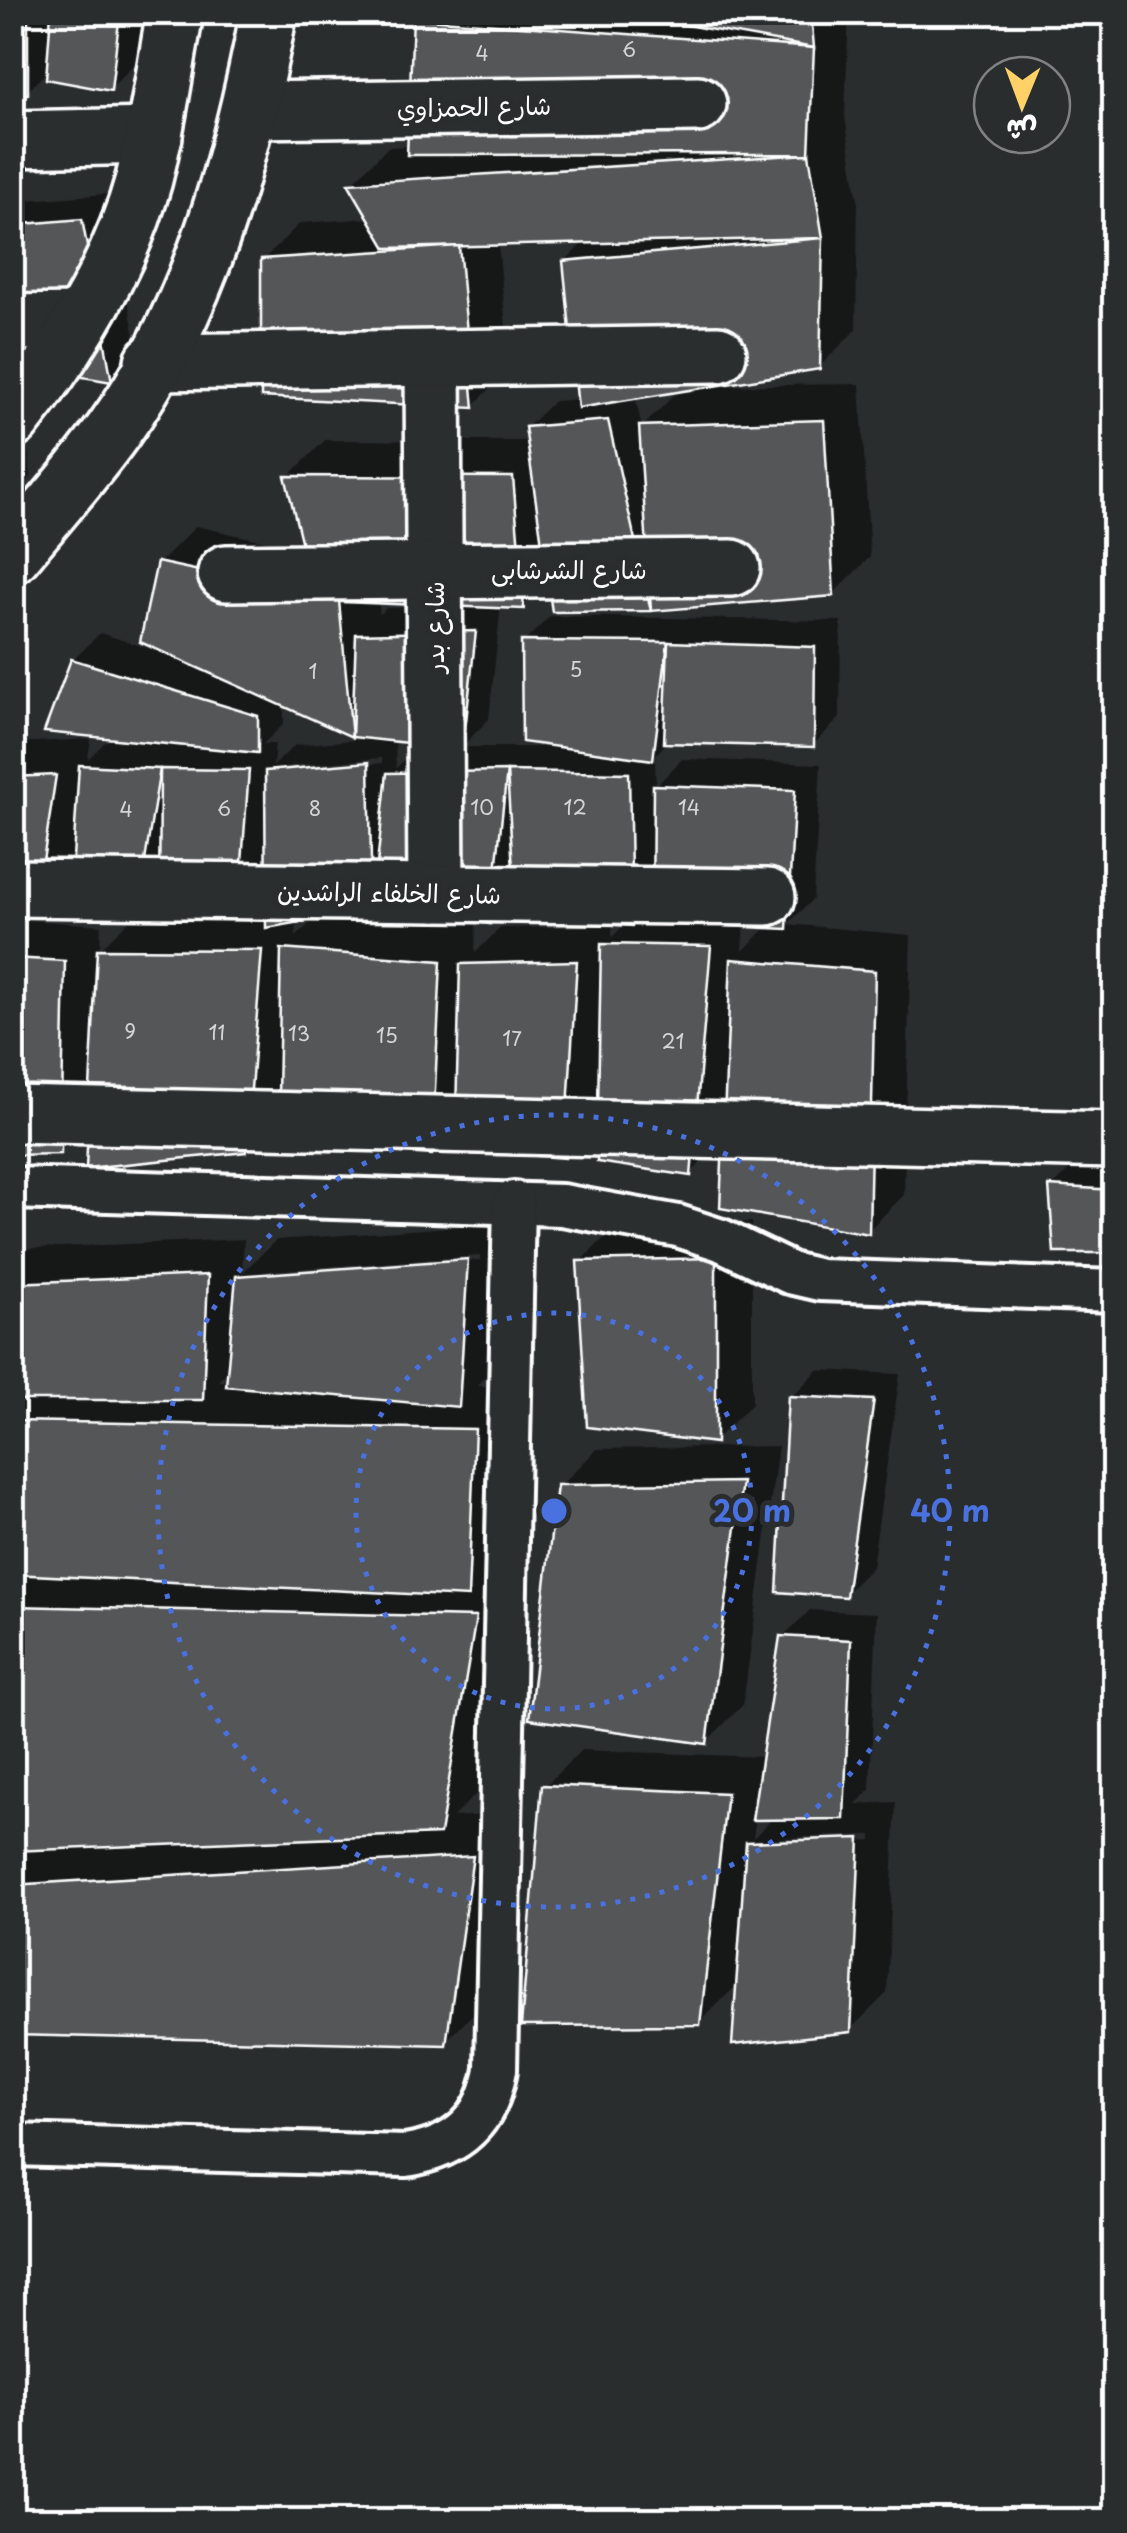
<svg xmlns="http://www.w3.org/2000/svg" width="1127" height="2533" font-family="'Playpen Sans','Playpen Sans Arabic',sans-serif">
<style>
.shadow{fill:#0007;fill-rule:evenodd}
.building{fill:#555758;stroke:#fff;stroke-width:2.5}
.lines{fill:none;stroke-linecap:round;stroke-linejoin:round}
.lane-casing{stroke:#fff;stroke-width:48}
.street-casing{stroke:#fff;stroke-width:62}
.secondary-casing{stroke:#fff;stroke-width:62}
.lane{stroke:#2a2d2e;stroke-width:40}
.street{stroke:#2a2d2e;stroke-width:55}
.secondary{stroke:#2a2d2e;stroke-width:55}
.ring{fill:none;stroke:#4a71e0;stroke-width:5;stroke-dasharray:5 10}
.labels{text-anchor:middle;stroke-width:10;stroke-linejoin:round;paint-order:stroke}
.number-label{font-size:20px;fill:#d4d5d5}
.street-label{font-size:25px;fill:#fff;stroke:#2a2d2e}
.centre{fill:#4a71e0;stroke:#2a2d2e;stroke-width:5}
.ring-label{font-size:30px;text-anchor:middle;font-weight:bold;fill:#4a71e0;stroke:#2a2d2e;stroke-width:10;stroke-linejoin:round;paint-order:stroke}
</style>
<rect width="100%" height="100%" fill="#2a2d2e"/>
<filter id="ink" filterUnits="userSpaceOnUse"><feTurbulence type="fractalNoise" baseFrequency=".01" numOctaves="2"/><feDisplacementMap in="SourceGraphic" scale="20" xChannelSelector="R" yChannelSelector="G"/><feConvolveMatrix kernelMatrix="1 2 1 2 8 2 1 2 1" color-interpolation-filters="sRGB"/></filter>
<g filter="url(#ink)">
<g class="shadow">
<path d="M12 12H143L137 62 110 89 49 69 27 92Z"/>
<path d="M421 12H849L845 116 858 200 856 330 819 367 697 386 860 384 870 557 833 594 651 608 554 610 550 580 523 606 501 605 489 719 462 747H550L524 642 550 616 841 621 840 718 813 745 670 740 655 755 656 786 682 759 821 764 813 899 788 924 911 935 904 1195 868 1231 726 1137 690 1174 600 1119 280 1114 245 1150 91 1121 60 1152 12 1153V919L101 925 100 949 137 913 12 910V743L91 739 88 759 111 736 73 660 100 633 154 650 159 563 196 526 306 550 288 477 325 440 529 441 527 427 554 401 580 399 565 261 586 240 498 242 510 369 473 406 263 260 300 223 371 218 351 184 388 147 410 146 415 19ZM680 389 642 427 635 396ZM378 600 439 607 386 608 380 614ZM284 704 352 735 365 736V739L295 745 273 766 275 744H263L284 724ZM395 739 433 747H417L396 768ZM382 758V763L291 771V766ZM340 914 604 922V926L500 928 475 953 476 925ZM316 917 296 937 297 920ZM613 922 626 923 612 937ZM745 924 768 926 743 951Z"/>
<path d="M108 194 138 353 111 379 18 363 31 477 12 495V201Z"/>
<path d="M1079 1160 1114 1162V1251L1056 1250 1052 1187Z"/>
<path d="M752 1222V1404L715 1440 580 1262 617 1225Z"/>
<path d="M503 1223 495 1367 477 1386H518L482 1788 453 1817 516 1813 489 1998 445 2042 12 2032V1249L244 1239 242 1273 276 1240ZM480 1256V1260L269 1276V1271ZM230 1370 229 1381H218L224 1375Z"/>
<path d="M818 1370 900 1374 872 1567 845 1594 791 1397Z"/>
<path d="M778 1446 743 1705 706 1742 560 1486 597 1449Z"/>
<path d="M810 1610 877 1613 870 1790 856 1804 896 1802 887 1993 850 2030 739 1983 699 2023 544 1787 581 1750 764 1757 782 1637ZM756 1817H774L753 1838ZM872 1835V1840L780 1843V1838Z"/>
</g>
<g class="building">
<path d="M12 12H28V94L12 93Z"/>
<path d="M51 12H120L111 91 46 79Z"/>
<path d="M614 12H811L814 48Z"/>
<path d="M413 18 814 48 809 154 407 155Z"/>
<path d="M809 154 823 238 386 248 348 183Z"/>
<path d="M82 219 112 382 12 365V225Z"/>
<path d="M823 238 820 369 578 408 563 261Z"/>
<path d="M459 246 474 408 261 397V259Z"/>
<path d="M608 420 651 611 552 612 525 427Z"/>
<path d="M824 420 834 596 651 611 639 426Z"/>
<path d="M285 476 513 477 524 609 316 601Z"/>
<path d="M157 562 339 601 352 737 140 642Z"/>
<path d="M476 631 463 749 352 737 356 634Z"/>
<path d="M521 641 668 642 653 760 522 742Z"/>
<path d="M668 642 815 647 814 747 664 743Z"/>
<path d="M71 659 258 716V753L44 732Z"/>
<path d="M369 762 372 910 266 928 265 771Z"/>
<path d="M79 765 160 769 137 910 70 904Z"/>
<path d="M160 769 249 770 238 915 159 910Z"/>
<path d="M507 771 629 773 632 926 516 919Z"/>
<path d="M507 771 490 924 372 910 387 773Z"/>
<path d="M56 775 35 914 12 913V777Z"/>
<path d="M653 785 795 790 787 929 652 922Z"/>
<path d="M601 944 711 946 691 1176 597 1162Z"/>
<path d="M97 949 262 950 246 1152 86 1168Z"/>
<path d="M281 949 441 961 432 1155 277 1145Z"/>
<path d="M12 958 65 961 61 1154 12 1155Z"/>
<path d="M731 959 875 971 869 1234 720 1208Z"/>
<path d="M577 961 565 1158 455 1150 460 964Z"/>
<path d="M1049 1186 1114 1190V1253H1054Z"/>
<path d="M716 1258V1443L587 1427 577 1261Z"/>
<path d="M468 1259 459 1407 226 1386 236 1276Z"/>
<path d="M208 1275 203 1400H12V1283Z"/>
<path d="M788 1396 874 1400 846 1597 777 1592Z"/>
<path d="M12 1421 475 1429 468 1597 12 1574Z"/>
<path d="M742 1482 707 1744 529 1719 557 1485Z"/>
<path d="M12 1606 476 1617 440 1834 12 1851Z"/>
<path d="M780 1636 851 1640 844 1819 752 1820Z"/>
<path d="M542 1785 727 1793 700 2025 521 2026Z"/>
<path d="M860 1838 851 2032 732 2045 746 1842Z"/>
<path d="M473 1856 446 2045 12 2035V1885Z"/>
</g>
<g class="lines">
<defs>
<g id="lane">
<path d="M12 1188 562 1205 678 1226 721 1240 790 1273 820 1280 1114 1291"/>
<path d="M12 2145 406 2156C457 2148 488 2121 496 2069L514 1202"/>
</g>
<g id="street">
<path d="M250 110 698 104"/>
<path d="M12 139 154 136"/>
<path d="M12 323 79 322"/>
<path d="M433 360 436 893"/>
<path d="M153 362 718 354"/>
<path d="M226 573 732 568"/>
<path d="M12 888 767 897"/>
<path d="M12 1114 1114 1140"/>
</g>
<g id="secondary">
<path d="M12 420C68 350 120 267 144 179 158 124 165 68 175 12"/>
<path d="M12 555C46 514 82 474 113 431 202 308 241 158 269 12"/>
</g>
</defs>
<use href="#lane" class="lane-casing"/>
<use href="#street" class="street-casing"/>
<use href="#secondary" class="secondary-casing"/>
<use href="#lane" class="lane"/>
<use href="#street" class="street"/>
<use href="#secondary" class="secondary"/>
</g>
</g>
<g class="ring">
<circle cx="554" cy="1511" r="198"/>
<circle cx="554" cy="1511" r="396"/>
</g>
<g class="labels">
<g class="number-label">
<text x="629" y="57">6</text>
<text x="482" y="61">4</text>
<text x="576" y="677">5</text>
<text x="313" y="679">1</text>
<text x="482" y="815">10</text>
<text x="575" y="815">12</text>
<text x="689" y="815">14</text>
<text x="224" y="816">6</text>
<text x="315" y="816">8</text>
<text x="126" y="817">4</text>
<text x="130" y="1039">9</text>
<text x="217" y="1040">11</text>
<text x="299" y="1041">13</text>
<text x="387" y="1043">15</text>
<text x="512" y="1046">17</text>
<text x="673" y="1049">21</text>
</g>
<g class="street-label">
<text transform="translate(474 107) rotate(-1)" y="9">شارع الحمزاوي</text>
<text x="569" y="579">شارع الشرشابى</text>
<text transform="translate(435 627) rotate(-90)" y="9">شارع بدر</text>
<text transform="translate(389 893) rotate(1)" y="9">شارع الخلفاء الراشدين</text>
</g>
</g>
<circle cx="554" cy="1511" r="15" class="centre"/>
<g class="ring-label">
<text x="752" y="1522">20 m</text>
<text x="950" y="1522">40 m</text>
</g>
<rect width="1127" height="2533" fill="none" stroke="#2a2d2e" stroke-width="50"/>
<rect x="25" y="25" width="1077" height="2483" fill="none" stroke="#fff" stroke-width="4" filter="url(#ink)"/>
<g transform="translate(1022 105) rotate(181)"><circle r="48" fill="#2a2d2e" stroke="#7f8182" stroke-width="2.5"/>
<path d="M0-8L18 38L0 25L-18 38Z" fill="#ffd166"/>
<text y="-15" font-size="28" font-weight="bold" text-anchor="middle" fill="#ffffff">ش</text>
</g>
</svg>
